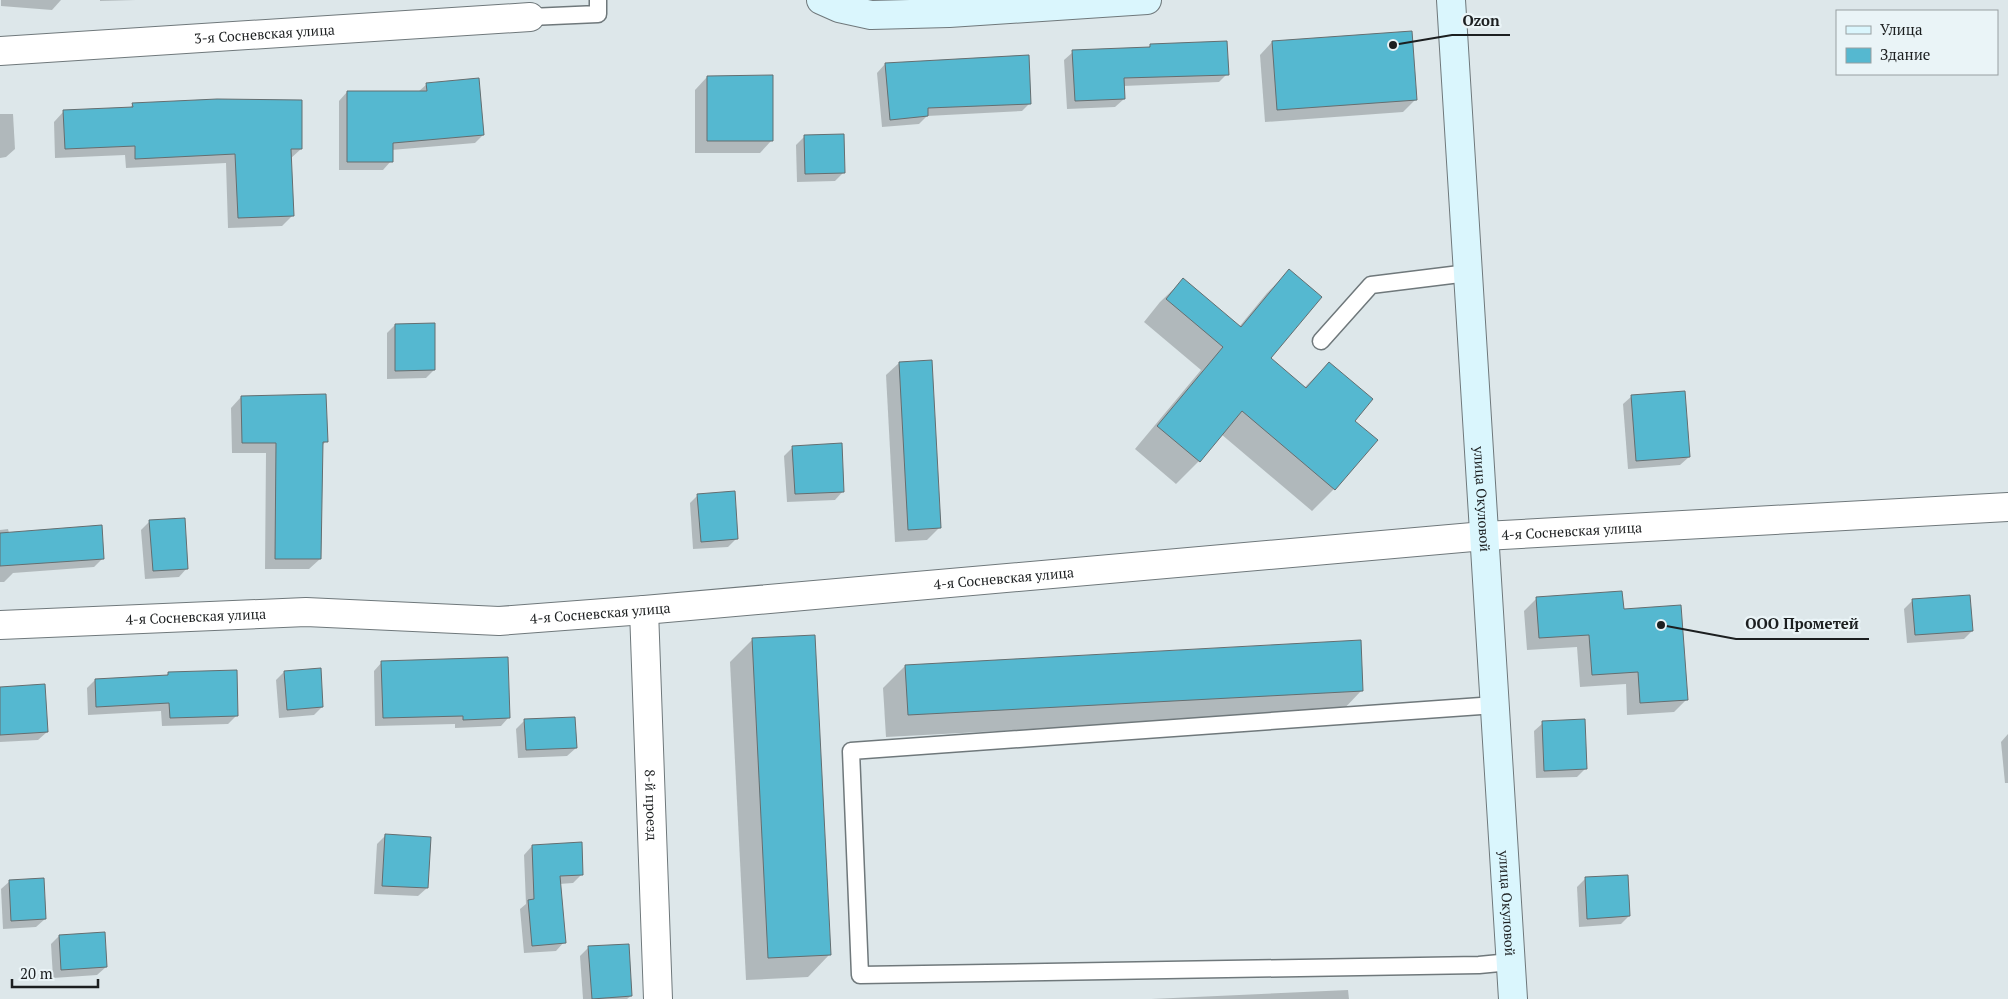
<svg xmlns="http://www.w3.org/2000/svg" width="2008" height="999" font-family="'PT Serif',serif">
<style>
.shadow{fill:#0003}
.building{fill:#55b8d0;stroke:#656e70}
.lines{fill:none;stroke-linecap:round;stroke-linejoin:round}
.service-casing{stroke:#6f787b;stroke-width:19}
.minor-casing{stroke:#6f787b;stroke-width:30}
.secondary-casing{stroke:#6f787b;stroke-width:30}
.service{stroke:#fff;stroke-width:16}
.minor{stroke:#fff;stroke-width:28}
.secondary{stroke:#daf6fd;stroke-width:28}
.labels{text-anchor:middle;stroke-width:4.5;stroke-linejoin:round;paint-order:stroke}
.street-label{font-size:14px;fill:#1c1f20;stroke:#eaf4f7}
.leader{fill:none;stroke:#1c1f20;stroke-width:2}
.callout-dot{fill:#1c1f20;stroke:#eaf4f7;stroke-width:2}
.callout-label{font-size:15px;text-anchor:middle;font-weight:bold;fill:#1c1f20;stroke:#eaf4f7;stroke-width:4.5;stroke-linejoin:round;paint-order:stroke}
</style>
<rect width="100%" height="100%" fill="#dde7ea"/>
<g class="shadow">
<path d="M1 0H61L52 10 1 6Z"/>
<path d="M100 0H136L100 1Z"/>
<path d="M1272 42 1415 100 1403 112 1265 122 1260 55Z"/>
<path d="M1151 45 1227 74 1219 82 1123 86 1124 99 1115 107 1067 109 1064 60 1073 52 1147 49Z"/>
<path d="M885 64 1030 103 1022 111 927 116 919 124 882 127 877 73Z"/>
<path d="M707 77 772 140 760 153H695V90Z"/>
<path d="M427 84 483 135 475 143 391 150V161L383 170H339V101L347 92H418Z"/>
<path d="M133 104 301 149 290 159 292 216 282 226 228 228 226 163 126 168 125 155 55 158 54 122 64 111 129 109Z"/>
<path d="M0 114H13L15 149 6 157 0 158Z"/>
<path d="M804 137 844 172 835 181 797 182 796 145Z"/>
<path d="M1289 271 1269 359 1304 388 1329 363 1334 489 1312 511 1221 434 1199 461 1176 484 1135 449 1201 370 1144 322 1160 302 1183 280 1239 327 1267 293Z"/>
<path d="M395 325 434 370 426 378 387 379V333Z"/>
<path d="M899 363 939 528 927 540 895 542 886 375Z"/>
<path d="M1632 396 1689 457 1680 465 1628 469 1623 404Z"/>
<path d="M241 397 326 441 322 446 320 559 309 569H265L266 453H232L231 408Z"/>
<path d="M793 447 843 491 835 500 787 502 784 456Z"/>
<path d="M698 495 737 538 728 547 693 549 690 503Z"/>
<path d="M150 521 187 568 179 577 145 579 141 530Z"/>
<path d="M8 529 9 533 103 558 94 567 13 573 4 582H0V530Z"/>
<path d="M1537 598 1622 610 1686 700 1674 712 1627 715 1626 684 1580 687 1577 647 1527 650 1524 611Z"/>
<path d="M1913 600 1972 631 1964 639 1907 643 1904 609Z"/>
<path d="M753 639 830 954 808 977 746 980 730 662Z"/>
<path d="M382 662 509 717 501 726 455 728V724L375 726 374 671Z"/>
<path d="M905 666 1362 690 1340 713 886 737 883 688Z"/>
<path d="M284 672 322 707 314 715 279 718 276 680Z"/>
<path d="M169 673 237 715 228 724 162 726 161 711 88 715 87 688 95 680 166 676Z"/>
<path d="M0 688 47 732 38 740 0 742Z"/>
<path d="M525 720 576 748 567 756 518 758 516 729Z"/>
<path d="M1543 723 1586 768 1577 777 1536 778 1534 731Z"/>
<path d="M2008 734V783H2005L2001 742Z"/>
<path d="M386 835 427 888 418 896 374 894 377 844Z"/>
<path d="M532 846 582 874 573 883 559 884 564 942 556 951 524 953 520 909 526 904 524 855Z"/>
<path d="M1585 879 1629 916 1621 924 1579 927 1577 887Z"/>
<path d="M10 881 45 919 36 927 3 929 1 889Z"/>
<path d="M59 936 106 967 97 975 53 978 51 944Z"/>
<path d="M589 947 631 996 627 999H583L580 956Z"/>
<path d="M1348 990 1349 999H1151Z"/>
</g>
<g class="building">
<path d="M1412 31 1417 100 1277 110 1272 41Z"/>
<path d="M1227 41 1229 75 1124 78 1125 99 1075 101 1072 50 1150 47V44Z"/>
<path d="M1029 55 1031 104 928 108V116L890 120 885 63Z"/>
<path d="M773 75V141H707V76Z"/>
<path d="M479 78 484 135 393 143V162H347V91H427L426 83Z"/>
<path d="M217 99 302 100V149H291L294 216 238 218 235 154 135 159V146L65 149 63 110 133 107 132 103Z"/>
<path d="M844 134 845 173 805 174 804 135Z"/>
<path d="M1289 269 1322 297 1271 358 1306 388 1329 362 1373 399 1355 421 1378 440 1335 490 1242 411 1200 462 1157 426 1223 347 1166 299 1183 278 1241 327Z"/>
<path d="M435 323V370L395 371V324Z"/>
<path d="M932 360 941 528 908 530 899 362Z"/>
<path d="M1685 391 1690 457 1636 461 1631 395Z"/>
<path d="M326 394 328 442H323L321 559H275L276 443H242L241 396Z"/>
<path d="M842 443 844 492 795 494 792 446Z"/>
<path d="M735 491 738 539 701 542 697 494Z"/>
<path d="M185 518 188 569 153 571 149 520Z"/>
<path d="M102 525 104 559 0 566V533Z"/>
<path d="M1622 591 1624 609 1681 605 1688 700 1640 703 1638 672 1592 675 1589 635 1539 638 1536 597Z"/>
<path d="M1970 595 1973 631 1915 635 1912 599Z"/>
<path d="M815 635 831 955 768 958 752 638Z"/>
<path d="M1361 640 1363 691 908 715 905 665Z"/>
<path d="M508 657 510 718 463 720V716L383 718 381 661Z"/>
<path d="M321 668 323 707 287 710 284 671Z"/>
<path d="M237 670 238 716 170 718 169 703 96 707 95 679 168 675V672Z"/>
<path d="M45 684 48 732 0 735V687Z"/>
<path d="M575 717 577 748 526 750 524 719Z"/>
<path d="M1585 719 1587 769 1544 771 1542 721Z"/>
<path d="M385 834 431 837 428 888 382 886Z"/>
<path d="M582 842 583 875 560 876 566 943 532 946 528 900 534 899 532 845Z"/>
<path d="M1628 875 1630 916 1587 919 1585 877Z"/>
<path d="M44 878 46 919 11 921 9 880Z"/>
<path d="M105 932 107 967 61 970 59 935Z"/>
<path d="M629 944 632 996 592 999 588 946Z"/>
</g>
<g class="lines">
<defs>
<g id="service">
<path d="M530 17 598 14V0"/>
<path d="M1321 341 1371 285 1468 273"/>
<path d="M1495 705 851 751 860 975 1479 965 1510 962"/>
</g>
<g id="minor">
<path id="s1" d="M0 51 530 17"/>
<path id="s2" d="M644 610 658 999"/>
<path id="s3" d="M0 625 306 612 499 621 644 610 1484 536 2008 507"/>
</g>
<g id="secondary">
<path d="M821 0 839 8 871 15 949 13 1147 0"/>
<path id="s4" d="M1451 0 1513 999"/>
</g>
</defs>
<use href="#service" class="service-casing"/>
<use href="#minor" class="minor-casing"/>
<use href="#secondary" class="secondary-casing"/>
<use href="#service" class="service"/>
<use href="#minor" class="minor"/>
<use href="#secondary" class="secondary"/>
</g>
<g class="labels">
<g class="street-label">
<text dy="5" stroke="none"><textPath href="#s1" startOffset="265">3-я Сосневская улица</textPath></text>
<text dy="5" stroke="none"><textPath href="#s4" startOffset="500">улица Окуловой</textPath></text>
<text dy="5" stroke="none"><textPath href="#s3" startOffset="1576">4-я Сосневская улица</textPath></text>
<text dy="5" stroke="none"><textPath href="#s3" startOffset="1006">4-я Сосневская улица</textPath></text>
<text dy="5" stroke="none"><textPath href="#s3" startOffset="601">4-я Сосневская улица</textPath></text>
<text dy="5" stroke="none"><textPath href="#s3" startOffset="196">4-я Сосневская улица</textPath></text>
<text dy="5" stroke="none"><textPath href="#s2" startOffset="195">8-й проезд</textPath></text>
<text dy="5" stroke="none"><textPath href="#s4" startOffset="905">улица Окуловой</textPath></text>
</g>
</g>
<path class="leader" d="M1393 45L1452 35H1510M1661 625L1736 639H1869"/>
<g class="callout-dot">
<circle cx="1393" cy="45" r="5"/>
<circle cx="1661" cy="625" r="5"/>
</g>
<g class="callout-label">
<text x="1481" y="26">Ozon</text>
<text x="1802" y="629">ООО Прометей</text>
</g>
<rect x="1836" y="10" width="162" height="65" fill="#eaf4f7" stroke="#989fa1"/>
<rect x="1846" y="26" width="25" height="8" fill="#daf6fd" stroke="#989fa1"/>
<text x="1880" y="35" font-size="15" fill="#1c1f20">Улица</text>
<rect x="1846" y="48" width="25" height="15" fill="#55b8d0" stroke="#989fa1"/>
<text x="1880" y="60" font-size="15" fill="#1c1f20">Здание</text>
<path d="M12 979v8h86v-8" fill="none" stroke="#1c1f20" stroke-width="2.5"/>
<text x="20" y="979" font-size="15" fill="#1c1f20" stroke="#eaf4f7" stroke-width="4" paint-order="stroke">20 m</text>
</svg>
